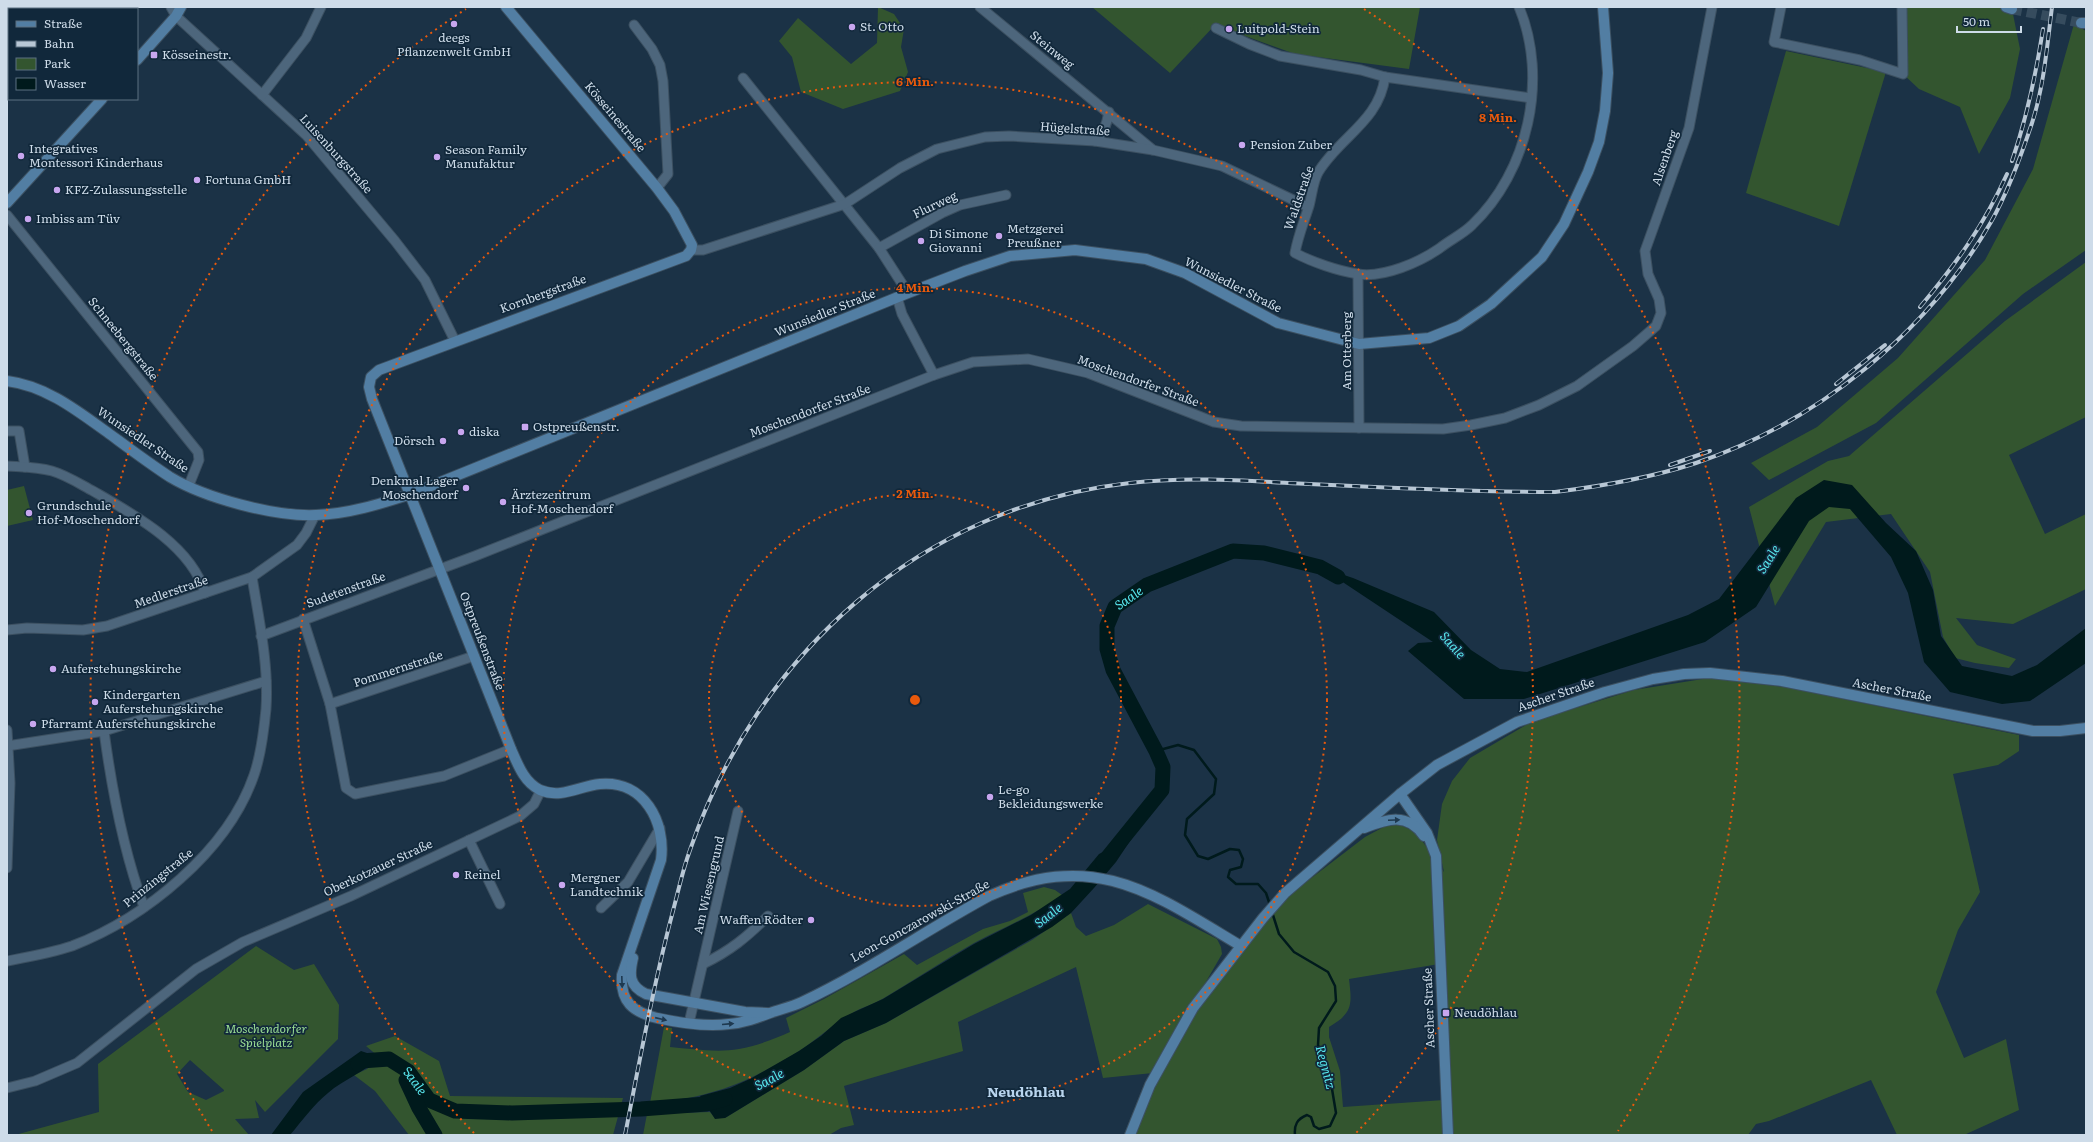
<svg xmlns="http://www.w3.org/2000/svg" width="2093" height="1142" font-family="Literata,serif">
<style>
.green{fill:#33552f;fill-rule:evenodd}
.water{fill:#001a1c}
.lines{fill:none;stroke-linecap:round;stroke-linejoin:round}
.stream{stroke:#001a1c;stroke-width:2.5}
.river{stroke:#001a1c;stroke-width:15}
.secondary-tunnel{stroke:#364c5e;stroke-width:10;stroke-dasharray:10 5;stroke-linecap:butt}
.street-casing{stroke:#3c5061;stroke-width:11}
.secondary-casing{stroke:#3c5061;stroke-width:12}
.street{stroke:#4d667c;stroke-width:9}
.secondary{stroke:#527ea3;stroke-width:10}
.rail-casing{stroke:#b8c7d5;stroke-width:4}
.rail{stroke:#11283b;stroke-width:2.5;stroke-dasharray:8;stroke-linecap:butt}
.oneway{fill:#1e3950}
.ring{fill:none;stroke:#e8590c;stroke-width:2;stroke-dasharray:2 4}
.poi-dot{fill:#c8a6ef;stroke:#11283b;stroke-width:1.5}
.labels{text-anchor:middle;stroke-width:3.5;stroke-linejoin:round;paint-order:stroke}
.poi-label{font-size:12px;fill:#cedce9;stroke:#11283b;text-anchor:start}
.street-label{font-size:12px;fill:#cedce9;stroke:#11283b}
.park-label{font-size:12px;font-style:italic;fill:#98da91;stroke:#11283b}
.water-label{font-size:13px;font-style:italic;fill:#57e5ec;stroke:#11283b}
.quarter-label{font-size:14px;font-weight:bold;fill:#b9d5ee;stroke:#11283b}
.centre{fill:#e8590c;stroke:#11283b;stroke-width:2}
.ring-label{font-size:12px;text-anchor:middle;font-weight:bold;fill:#e8590c;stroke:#11283b;stroke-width:3.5;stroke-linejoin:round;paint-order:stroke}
</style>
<rect width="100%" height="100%" fill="#1b3246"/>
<g class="green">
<path d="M878 7 894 14 904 29 901 47 908 72 900 91 843 109 801 92 792 57 779 41 798 18 851 64 877 43Z"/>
<path d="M1092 7H1420L1409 69 1295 54 1215 25 1170 73Z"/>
<path d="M1902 7H2006L2012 9 2020 49 2010 98 1979 154 1960 107 1919 89 1903 74Z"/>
<path d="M2074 24 2086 31V250L2023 294 1876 423 1769 480 1751 463 1817 427 1898 358 1985 260 2033 169Z"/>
<path d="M1786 51 1886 72 1839 226 1746 193Z"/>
<path d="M2086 262V417L2009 455 2045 534 2086 514V589L2013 624 1956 618 1977 645 2016 659 2009 668 1975 663 1955 658 1943 637 1930 572 1891 514 1826 522 1775 606 1749 507 1828 461 1849 456 2005 321Z"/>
<path d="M24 486 33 520 7 526V490Z"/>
<path d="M1709 678 1784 687 2019 735V751L1998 765 1953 774 1980 892 1958 930 1936 992 1964 1058 2006 1039 2019 1110 1964 1135H1897L1871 1080 1769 1121 1756 1124 1748 1135H1133L1153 1073 1103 1078 1076 967 958 1022 963 1051 844 1086 854 1125 841 1128 829 1135H643L647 1114 710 1112 715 1118H725L804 1070 844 1041 886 1023 1032 940 1071 913 1076 927 1086 936 1114 925 1148 904 1217 939 1221 947 1222 954 1181 1025 1284 899 1365 837 1393 822 1416 832 1444 872 1437 840 1442 804 1452 781 1470 758 1531 722 1634 690ZM1439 964 1444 1100 1343 1107 1340 1071 1329 1037V1027C1353 1013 1352 1005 1349 979Z"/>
<path d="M1044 887 1055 890 1062 895C1035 915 1004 927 974 943 944 960 914 980 884 998 874 1004 863 1007 854 1012 834 1023 818 1039 799 1051 748 1083 710 1098 650 1103L664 1027 672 1028 670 1047C693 1049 717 1053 739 1049 757 1046 774 1039 790 1032L786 1018 824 999 904 954 917 965 983 929 1010 921 1028 912 1023 893Z"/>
<path d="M256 946 294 970 314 964 339 1005 338 1039 265 1112 255 1100 259 1118 235 1119 249 1135H15L99 1112 98 1064ZM190 1060 224 1090V1091L206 1100 188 1092 177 1074Z"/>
<path d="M395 1036 439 1061 450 1096 623 1098 613 1135H409L375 1091 354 1075 367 1069 379 1057 366 1046Z"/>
</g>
<g class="water">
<path d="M1824 480 1852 485 1886 523 1916 551 1933 590 1941 636 1962 666 2012 676 2037 665 2086 628V663L2030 701 2002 704 1950 692 1924 662 1908 593 1891 557 1850 509 1829 507 1809 521 1756 607 1705 642 1524 699H1464L1408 651 1418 643 1433 642 1320 567 1353 578 1434 612 1471 650 1500 669 1527 672 1688 615 1719 599 1796 498Z"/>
<path d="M1132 838 1116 862 1094 888 1071 913 1052 927 886 1023 844 1041 804 1070 725 1118 715 1119 700 1096 730 1088 752 1078 799 1051 821 1036 841 1018 883 999 974 944 1031 915 1070 889 1099 854Z"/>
<path d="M361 1051 379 1057C364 1073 344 1079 328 1093 314 1104 302 1121 290 1135H271L303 1092Z"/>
</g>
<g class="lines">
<g class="stream">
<path d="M1156 751 1178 745 1194 750 1216 779 1214 794 1187 819 1185 835 1198 856 1208 859 1230 849 1239 850 1243 859 1241 867 1230 870 1228 877 1236 884H1258L1266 893 1270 905"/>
<path d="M1272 912 1279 934 1294 952 1328 972 1335 986 1336 1001 1319 1028 1318 1045 1330 1077 1336 1113 1330 1126 1319 1129 1314 1126 1311 1117 1307 1115C1297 1119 1294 1125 1295 1135"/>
</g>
<g class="river">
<path id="s1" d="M1103 863 1162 790 1163 767 1156 751 1113 670 1107 649V626L1115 607 1147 585 1233 551 1264 553 1320 567 1338 577"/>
<path id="s2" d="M358 1064 361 1061 389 1059 408 1071 429 1100 455 1111 512 1113 641 1109 706 1104 725 1099"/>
<path d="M406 1080 419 1108 435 1135"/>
</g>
<path class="secondary-tunnel" d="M2012 9 2081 23"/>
<defs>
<g id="street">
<path d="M171 7 176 16 307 136 395 241 425 280 455 341"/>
<path d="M980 7 1153 150"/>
<path d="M1781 7 1774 42 1860 60 1903 74 1902 7"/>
<path d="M634 25 652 49 660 65 663 81 668 174 657 188"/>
<path d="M1216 28 1249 44 1280 56 1361 70 1385 77 1531 98"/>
<path d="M1385 77C1379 121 1341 136 1319 171 1313 180 1312 195 1309 206 1304 222 1298 236 1295 253 1312 262 1338 271 1358 274 1384 278 1420 262 1440 248 1450 240 1463 234 1472 225 1528 172 1549 79 1519 7"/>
<path d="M743 78 879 248 908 293"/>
<path d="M262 95 306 38 321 7"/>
<path d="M1095 141C1104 134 1107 123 1109 112"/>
<path d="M7 215 198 452 199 460 189 485"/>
<path d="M879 248 942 213 960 205 1006 195"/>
<path d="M691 250H703L845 204 900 168 937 149 985 137 1009 136 1095 141 1153 150 1222 166 1308 207"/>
<path d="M1358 275 1359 428"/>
<path d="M897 297 902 314 934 375"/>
<path d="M7 431H19L25 467"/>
<path d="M7 466C22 467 37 467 52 471 66 475 80 484 93 491 133 514 191 545 205 593"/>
<path d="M303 619 330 704 346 788 355 794 444 776 511 749"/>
<path d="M7 630 27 628 83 630 107 626 252 577 297 545 306 533 315 515"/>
<path d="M261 636 475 556 934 375 973 362 1028 359 1088 373 1214 422 1241 426 1443 429 1471 425 1505 418 1539 405 1577 386 1633 346 1656 326 1661 313 1659 299 1648 274 1645 251 1689 128 1712 7"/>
<path d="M330 704 474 656"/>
<path d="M7 730 10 783 7 868"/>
<path d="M104 731C112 791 123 850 144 907"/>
<path d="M7 746 104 731 266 681"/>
<path d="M469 840 500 904"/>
<path d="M601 908 628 882 660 828"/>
<path d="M7 961C28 957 51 953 72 946 145 918 228 851 254 775 261 755 264 730 266 709 269 665 259 620 252 577"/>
<path d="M703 964C730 951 747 937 768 916"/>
<path d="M689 1023 738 811"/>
<path d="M7 1088 35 1081 77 1063 196 969 243 942 351 896 520 816 534 804 541 790"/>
</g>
<g id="secondary">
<path d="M506 7 657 188 674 211 692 245 691 250 686 256 379 370 371 377 369 387 372 399 511 749C518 765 524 782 540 790 562 799 579 786 600 784 644 780 666 822 661 860L622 975C620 1002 633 1012 657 1018 680 1023 706 1027 729 1024 744 1023 757 1018 770 1013 781 1009 791 1007 802 1002 866 972 926 930 989 896 1094 849 1151 892 1241 946"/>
<path d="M2006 7 2012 9"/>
<path d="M2081 23H2086"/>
<path d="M137 60 176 16 181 7"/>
<path d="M7 203 102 99"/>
<path d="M7 381C47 386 79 412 111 435 130 449 150 464 170 477 205 498 275 517 316 515 348 514 380 504 411 494L908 293 965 271 1010 256 1075 250 1146 259 1185 273 1278 323 1359 344 1429 338 1459 326 1491 304 1542 257 1564 224 1588 172 1599 142 1605 111 1608 73 1603 7"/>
<path d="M1400 794 1427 833 1436 856 1448 1135"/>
<path d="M1364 828C1388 819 1407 812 1424 836"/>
<path d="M633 958C629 975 629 986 646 994L745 1012 767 1013"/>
<path d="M1130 1135 1150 1085 1193 1008 1263 918 1285 893 1400 794 1437 765 1517 722 1605 692 1653 679 1684 674 1710 673 1782 681 2033 731H2060L2086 728"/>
</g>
</defs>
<use href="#street" class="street-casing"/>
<use href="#secondary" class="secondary-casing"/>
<use href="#street" class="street"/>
<use href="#secondary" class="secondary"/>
<defs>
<g id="rail">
<path d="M2012 161C2027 117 2036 74 2043 29"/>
<path d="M1920 307C1956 264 1984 225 2007 174"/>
<path d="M1836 384 1885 345"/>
<path d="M1670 465 1710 451"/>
<path d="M625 1135C640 1059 654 982 674 907 679 888 683 869 690 850 757 654 921 506 1130 483 1189 476 1250 481 1309 484 1391 488 1473 492 1555 492 1603 486 1650 478 1696 463 1818 422 1927 333 1991 222 2008 192 2021 156 2032 123 2044 86 2047 46 2052 7"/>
</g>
</defs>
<use href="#rail" class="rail-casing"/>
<use href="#rail" class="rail"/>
</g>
<defs><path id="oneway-solid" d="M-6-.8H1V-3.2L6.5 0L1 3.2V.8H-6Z"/></defs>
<g class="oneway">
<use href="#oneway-solid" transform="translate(1394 820) rotate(-2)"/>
<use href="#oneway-solid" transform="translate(622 982) rotate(88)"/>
<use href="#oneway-solid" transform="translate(661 1019) rotate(13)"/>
<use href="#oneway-solid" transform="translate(728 1024) rotate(-5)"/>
</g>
<g class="ring">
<circle cx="915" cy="700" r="206"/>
<circle cx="915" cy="700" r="412"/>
<path d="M474 1133A618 618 0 1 1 1356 1133"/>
<path d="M212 1131A824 824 0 0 1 466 9M1364 9A824 824 0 0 1 1618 1131"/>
</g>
<g class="poi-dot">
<circle cx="454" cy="24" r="4"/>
<circle cx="852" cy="27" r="4"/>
<circle cx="1229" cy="29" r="4"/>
<rect x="150" y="51" width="8" height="8" rx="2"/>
<circle cx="1242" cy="145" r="4"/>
<circle cx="21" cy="156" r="4"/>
<circle cx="437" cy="157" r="4"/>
<circle cx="197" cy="180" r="4"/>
<circle cx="57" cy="190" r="4"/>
<circle cx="28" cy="219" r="4"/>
<circle cx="999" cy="236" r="4"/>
<circle cx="921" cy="241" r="4"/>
<rect x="521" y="423" width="8" height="8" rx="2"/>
<circle cx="461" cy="432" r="4"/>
<circle cx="443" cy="441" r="4"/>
<circle cx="466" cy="488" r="4"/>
<circle cx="503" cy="502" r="4"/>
<circle cx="29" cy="513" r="4"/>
<circle cx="53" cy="669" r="4"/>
<circle cx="95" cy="702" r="4"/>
<circle cx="33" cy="724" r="4"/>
<circle cx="990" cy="797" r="4"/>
<circle cx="456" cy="875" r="4"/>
<circle cx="562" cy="885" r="4"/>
<circle cx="811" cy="920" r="4"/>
<rect x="1442" y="1009" width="8" height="8" rx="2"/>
</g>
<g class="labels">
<g class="poi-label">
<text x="860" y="31">St. Otto</text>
<text x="1237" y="33">Luitpold-Stein</text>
<text x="454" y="42" text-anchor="middle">deegs<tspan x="454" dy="14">Pflanzenwelt GmbH</tspan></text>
<text x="162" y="59">Kösseinestr.</text>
<text x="1250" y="149">Pension Zuber</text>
<text x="29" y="153">Integratives<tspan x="29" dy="14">Montessori Kinderhaus</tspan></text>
<text x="445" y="154">Season Family<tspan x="445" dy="14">Manufaktur</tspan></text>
<text x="205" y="184">Fortuna GmbH</text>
<text x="65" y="194">KFZ-Zulassungsstelle</text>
<text x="36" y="223">Imbiss am Tüv</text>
<text x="1007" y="233">Metzgerei<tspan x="1007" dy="14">Preußner</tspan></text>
<text x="929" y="238">Di Simone<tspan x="929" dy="14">Giovanni</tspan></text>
<text x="533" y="431">Ostpreußenstr.</text>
<text x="469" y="436">diska</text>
<text x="435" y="445" text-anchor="end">Dörsch</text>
<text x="458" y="485" text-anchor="end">Denkmal Lager<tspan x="458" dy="14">Moschendorf</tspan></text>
<text x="511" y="499">Ärztezentrum<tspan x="511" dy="14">Hof-Moschendorf</tspan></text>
<text x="37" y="510">Grundschule<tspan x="37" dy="14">Hof-Moschendorf</tspan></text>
<text x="61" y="673">Auferstehungskirche</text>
<text x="103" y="699">Kindergarten<tspan x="103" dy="14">Auferstehungskirche</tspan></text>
<text x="41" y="728">Pfarramt Auferstehungskirche</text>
<text x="998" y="794">Le-go<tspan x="998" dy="14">Bekleidungswerke</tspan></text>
<text x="464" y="879">Reinel</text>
<text x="570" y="882">Mergner<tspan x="570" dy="14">Landtechnik</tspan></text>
<text x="803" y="924" text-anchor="end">Waffen Rödter</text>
<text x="1454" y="1017">Neudöhlau</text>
</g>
<g class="street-label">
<text transform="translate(1052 50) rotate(39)" y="4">Steinweg</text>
<text transform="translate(615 117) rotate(50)" y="4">Kösseinestraße</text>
<text transform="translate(1075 129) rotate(4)" y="4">Hügelstraße</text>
<text transform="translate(336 154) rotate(48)" y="4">Luisenburgstraße</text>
<text transform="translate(1665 158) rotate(-71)" y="4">Alsenberg</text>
<text transform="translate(1299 198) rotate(-71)" y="4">Waldstraße</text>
<text transform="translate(935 205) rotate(-25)" y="4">Flurweg</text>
<text transform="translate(1233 285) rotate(27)" y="4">Wunsiedler Straße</text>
<text transform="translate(543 294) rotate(-20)" y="4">Kornbergstraße</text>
<text transform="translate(825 313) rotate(-22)" y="4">Wunsiedler Straße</text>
<text transform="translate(123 339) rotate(51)" y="4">Schneebergstraße</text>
<text transform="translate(1347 351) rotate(-90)" y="4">Am Otterberg</text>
<text transform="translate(1138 381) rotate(20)" y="4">Moschendorfer Straße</text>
<text transform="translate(810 411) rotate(-21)" y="4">Moschendorfer Straße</text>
<text transform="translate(143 440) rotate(34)" y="4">Wunsiedler Straße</text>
<text transform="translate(346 590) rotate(-20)" y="4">Sudetenstraße</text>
<text transform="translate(171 592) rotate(-19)" y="4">Medlerstraße</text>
<text transform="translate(482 641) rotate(69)" y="4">Ostpreußenstraße</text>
<text transform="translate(398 669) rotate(-18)" y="4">Pommernstraße</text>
<text transform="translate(1892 690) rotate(11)" y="4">Ascher Straße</text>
<text transform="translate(1556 695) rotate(-19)" y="4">Ascher Straße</text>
<text transform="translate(378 868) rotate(-25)" y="4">Oberkotzauer Straße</text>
<text transform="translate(158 878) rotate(-39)" y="4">Prinzingstraße</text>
<text transform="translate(709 885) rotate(-77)" y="4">Am Wiesengrund</text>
<text transform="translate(920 921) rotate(-29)" y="4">Leon-Gonczarowski-Straße</text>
<text transform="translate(1429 1008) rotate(-92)" y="4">Ascher Straße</text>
</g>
<g class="park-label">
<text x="266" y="1033">Moschendorfer<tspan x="266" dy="14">Spielplatz</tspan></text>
</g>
<g class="water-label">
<text transform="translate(1768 559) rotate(-58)" y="5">Saale</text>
<text dy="5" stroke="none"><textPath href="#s1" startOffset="308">Saale</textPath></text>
<text transform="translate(1453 645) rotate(48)" y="5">Saale</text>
<text transform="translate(1048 915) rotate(-38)" y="5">Saale</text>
<text transform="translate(1326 1067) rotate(75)" y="5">Regnitz</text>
<text transform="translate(769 1079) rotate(-28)" y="5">Saale</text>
<text dy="5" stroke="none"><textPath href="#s2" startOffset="67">Saale</textPath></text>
</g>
<g class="quarter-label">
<text x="1026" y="1097">Neudöhlau</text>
</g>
</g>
<circle cx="915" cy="700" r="6" class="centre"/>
<g class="ring-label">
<text x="915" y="86">6 Min.</text>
<text x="1498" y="122">8 Min.</text>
<text x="915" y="292">4 Min.</text>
<text x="915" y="498">2 Min.</text>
</g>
<rect width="2093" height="1142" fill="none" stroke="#cedce9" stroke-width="16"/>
<rect x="8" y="8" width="130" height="92" fill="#11283b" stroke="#5d7081"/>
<rect x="16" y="21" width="20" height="6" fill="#527ea3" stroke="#5d7081"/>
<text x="44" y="28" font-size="12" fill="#cedce9">Straße</text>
<rect x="16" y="41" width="20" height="6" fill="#b8c7d5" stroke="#5d7081"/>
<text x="44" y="48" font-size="12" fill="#cedce9">Bahn</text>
<rect x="16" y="58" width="20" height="12" fill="#33552f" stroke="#5d7081"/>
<text x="44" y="68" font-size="12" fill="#cedce9">Park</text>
<rect x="16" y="78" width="20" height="12" fill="#001a1c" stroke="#5d7081"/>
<text x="44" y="88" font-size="12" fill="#cedce9">Wasser</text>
<path d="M1957 26v6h64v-6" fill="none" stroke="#cedce9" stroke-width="2"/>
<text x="1963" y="26" font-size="12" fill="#cedce9" stroke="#11283b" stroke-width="3" paint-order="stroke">50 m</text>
</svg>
